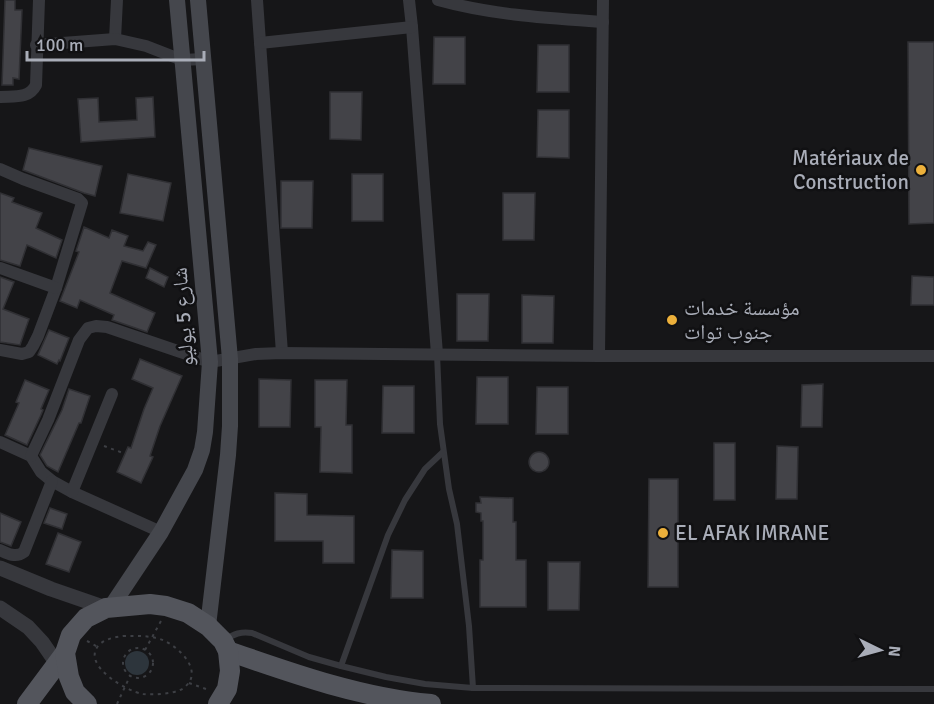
<svg xmlns="http://www.w3.org/2000/svg" width="934" height="704" font-family="Signika,'Noto Naskh Arabic',sans-serif">
<style>
.water{fill:#2d353c}
.building{fill:#434348;stroke:#303034;stroke-width:1.5}
.lines{fill:none;stroke-linecap:round;stroke-linejoin:round}
.path{stroke:#3d3f44;stroke-width:2;stroke-dasharray:3 4.5;stroke-linecap:butt}
.service{stroke:#37383d;stroke-width:6}
.minor{stroke:#37383d;stroke-width:12}
.tertiary{stroke:#37383d;stroke-width:15}
.secondary{stroke:#45474d;stroke-width:16}
.primary{stroke:#53555c;stroke-width:20}
.poi-dot{fill:#ecb03b;stroke:#111113;stroke-width:2}
.labels{text-anchor:middle;stroke-width:5;stroke-linejoin:round;paint-order:stroke}
.poi-label{font-size:21px;fill:#a9adb8;stroke:#111113;text-anchor:start}
.street-label{font-size:21px;fill:#a9adb8;stroke:#111113}
</style>
<rect width="100%" height="100%" fill="#161618"/>
<circle class="water" cx="137" cy="663" r="12"/>
<g class="building">
<path d="M5 0H15V10H22L19 79 13 78V85H2Z"/>
<path d="M434 37H465V84H433Z"/>
<path d="M908 42H934V223L909 224Z"/>
<path d="M538 45H569V92H537Z"/>
<path d="M330 92H362L361 140 330 139Z"/>
<path d="M153 97 155 137 81 142 78 99 98 98 99 122 137 120 136 98Z"/>
<path d="M538 110H569V158L537 157Z"/>
<path d="M29 148 102 166 95 196 84 193 23 170Z"/>
<path d="M128 174 171 183 163 221 120 213Z"/>
<rect x="352" y="174" width="31" height="47"/>
<path d="M281 181H313L312 228H281Z"/>
<path d="M0 193 14 198 12 202 42 213 36 228 62 240 56 258 27 245 20 266 0 260Z"/>
<path d="M503 193H535L534 240H503Z"/>
<path d="M84 227 109 238 112 230 128 236 124 246 143 251 148 242 156 245 146 268 122 261 110 293 155 313 147 332 112 320 114 315 80 300 77 308 60 301 79 252 76 251Z"/>
<path d="M150 268 168 277 164 287 146 278Z"/>
<path d="M912 276 934 277V305H911Z"/>
<path d="M0 277 14 282 3 309 29 319 20 345 0 342Z"/>
<path d="M457 294H489L488 341H457Z"/>
<path d="M522 295 554 296 553 343H522Z"/>
<path d="M49 330 69 338 60 361 59 360 57 364 38 355Z"/>
<path d="M140 359 182 376 160 426 150 456 153 457 141 483 117 472 128 447 131 448 144 409 153 388 132 379Z"/>
<path d="M477 377H508V424H476Z"/>
<path d="M259 379 291 380 290 427H259Z"/>
<path d="M25 380 49 390 41 409 43 410 40 417 27 445 5 435 19 403 16 402Z"/>
<path d="M315 380H347L346 425H352V473L320 472 321 427H315Z"/>
<path d="M823 384 822 427H801L802 385Z"/>
<path d="M383 386H414V433H382Z"/>
<path d="M537 387H568V434H536Z"/>
<path d="M69 389 90 396 81 423H79L58 472 47 466 40 455 62 410Z"/>
<rect x="714" y="443" width="21" height="57"/>
<path d="M777 446 798 447 797 499H776Z"/>
<circle cx="539" cy="462" r="10"/>
<path d="M649 479H678V587H648Z"/>
<path d="M275 493 307 494V515L354 516V563H323V541H275Z"/>
<path d="M480 497 513 498V522H516V560H526V607H480V560H483V521H481V513L476 512V503H481Z"/>
<path d="M50 508 67 514 62 529 44 523Z"/>
<path d="M0 513 21 522 11 546 0 542Z"/>
<path d="M58 533 81 542 69 572 46 564Z"/>
<path d="M392 550 423 551V598H391Z"/>
<path d="M548 562H580L579 610H548Z"/>
</g>
<g class="lines">
<g class="path">
<path d="M104 446 123 453"/>
<path d="M123 636C137 636 152 635 165 641 177 647 198 665 190 681 188 684 184 689 180 690 170 694 154 695 143 694 128 692 82 666 98 646 104 639 115 637 123 636Z"/>
<path d="M87 641 98 647"/>
<circle cx="138" cy="663" r="15"/>
<path d="M145 650 161 621"/>
<path d="M189 683 209 690"/>
<path d="M117 704 130 676"/>
</g>
<g class="service">
<path d="M437 354 440 424 449 489 457 524 469 626 473 688"/>
<path d="M225 640C234 634 241 631 252 633L309 657 341 666 386 677 425 684 473 688 934 689"/>
<path d="M341 666 388 535 405 500 425 469 443 452"/>
</g>
<g class="minor">
<path d="M257 0 282 353"/>
<path d="M409 0 412 27 437 354"/>
<path d="M438 0C492 15 546 18 603 22"/>
<path d="M115 39 117 0"/>
<path d="M260 43 412 27"/>
<path d="M36 45 115 39 146 46 182 60 203 59"/>
<path d="M0 97C14 96 29 99 36 85L39 0"/>
<path d="M0 169 23 179 78 199 82 203 56 288 38 336 33 346 29 352 22 354 0 350"/>
<path d="M0 268 56 288"/>
<path d="M599 356 603 0"/>
<path d="M0 442 31 456 41 472 52 481 72 492 161 532"/>
<path d="M31 456 48 420 79 340 88 328 96 326 107 327 210 362 256 354 282 353 599 356H934"/>
<path d="M72 492 112 394"/>
<path d="M0 550C8 554 16 558 24 552L52 481"/>
</g>
<g class="tertiary">
<path d="M0 568 51 589 106 608"/>
<path d="M0 608 28 627 42 642 62 671"/>
</g>
<g class="secondary">
<path d="M198 0 230 359V426L228 455 208 626"/>
<path d="M111 607 161 532 195 470 202 450 205 432 210 362 177 0"/>
</g>
<g class="primary">
<path d="M228 651C294 674 362 698 431 704"/>
<path d="M27 704 65 653"/>
<path d="M87 704 75 692 69 677 65 653 71 635 86 618 106 608 150 604 166 606 188 613 208 626 223 641 228 651 230 671 227 689 218 704"/>
</g>
</g>
<g class="poi-dot">
<circle cx="921" cy="170" r="6"/>
<circle cx="672" cy="320" r="6"/>
<circle cx="663" cy="533" r="6"/>
</g>
<g class="labels">
<g class="poi-label">
<text x="909" y="165" text-anchor="end">Matériaux de<tspan x="909" dy="24">Construction</tspan></text>
<text x="684" y="315">مؤسسة خدمات<tspan x="684" dy="24">جنوب توات</tspan></text>
<text x="675" y="540">EL AFAK IMRANE</text>
</g>
<g class="street-label">
<text transform="translate(183 317) rotate(-94)" y="7">شارع 5 يوليو</text>
</g>
</g>
<g transform="translate(880 650) rotate(95)" stroke="#111113" stroke-width="4.5" paint-order="stroke">
<path d="M0-4.5L10 22L0 15L-10 22Z" fill="#a9adb8"/>
<text y="-9" font-size="16" font-weight="bold" text-anchor="middle" fill="#a9adb8">N</text>
</g>
<path d="M27 51v9h177v-9" fill="none" stroke="#a9adb8" stroke-width="3"/>
<text x="36" y="51" font-size="18" fill="#a9adb8" stroke="#111113" stroke-width="4.5" paint-order="stroke">100 m</text>
</svg>
